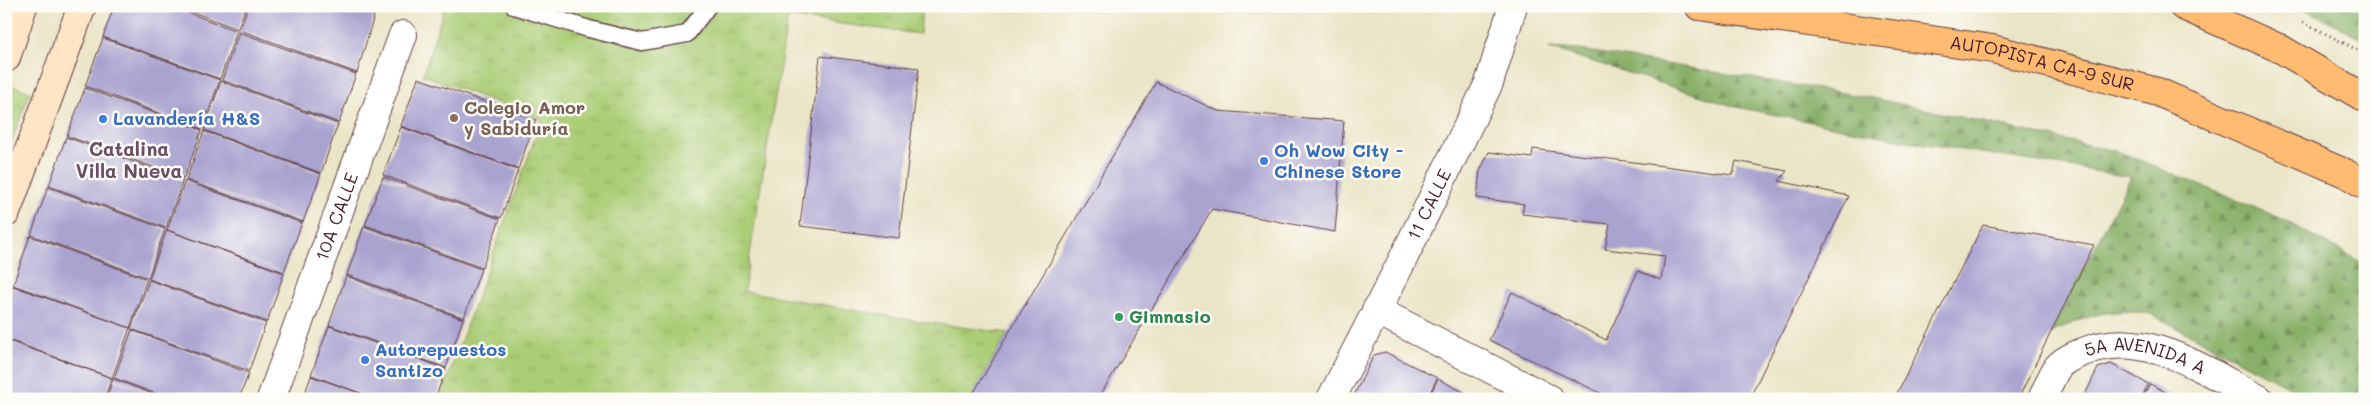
<svg xmlns="http://www.w3.org/2000/svg" width="2371" height="405" font-family="Mali,sans-serif">
<style>
.grass{fill:url(#grass-tufts);stroke:#7a7650}
.forest{fill:url(#forest-firs);stroke:#696849}
.park{fill:url(#park-crowns);stroke:#7a7650}
.building{fill:#a9a3d0}
.lines{fill:none;stroke-linecap:round;stroke-linejoin:round}
.lane-casing{stroke:#623d42;stroke-width:19}
.street-casing{stroke:#623d42;stroke-width:30}
.secondary-casing{stroke:#623d42;stroke-width:30}
.highway-casing{stroke:#623d42;stroke-width:30}
.path{stroke:#623d42;stroke-width:3;stroke-dasharray:1 4;stroke-linecap:butt}
.lane{stroke:#fff;stroke-width:16}
.street{stroke:#fff;stroke-width:28}
.secondary{stroke:#ffe4c6;stroke-width:28}
.highway{stroke:#ffbb71;stroke-width:28}
.education-dot{fill:#8d6e63;stroke:#fdfcf7;stroke-width:2}
.shop-dot{fill:#3f7fe0;stroke:#fdfcf7;stroke-width:2}
.leisure-dot{fill:#2e9e5b;stroke:#fdfcf7;stroke-width:2}
.labels{text-anchor:middle;stroke-width:5;stroke-linejoin:round;paint-order:stroke}
.street-label{font-size:18px;fill:#4a1f2b;stroke:#fdfcf7}
.education-label{font-size:18px;font-weight:bold;fill:#785e54;stroke:#fdfcf7;text-anchor:start}
.shop-label{font-size:18px;font-weight:bold;fill:#366cbe;stroke:#fdfcf7;text-anchor:start}
.leisure-label{font-size:18px;font-weight:bold;fill:#27864d;stroke:#fdfcf7;text-anchor:start}
.neighbourhood-label{font-size:19px;font-weight:bold;fill:#6b4d65;stroke:#fdfcf7}
</style>
<defs>
<pattern id="grass-tufts" width="24" height="20" patternUnits="userSpaceOnUse" patternTransform="scale(1.25)"><rect width="24" height="20" fill="#abcd76"/><path d="M3 7l-1-3M5 7V3M7 7l1-3M15 17l-1-3M17 17v-4M19 17l1-3" fill="none" stroke="#95b066"/></pattern>
<pattern id="forest-firs" width="22" height="20" patternUnits="userSpaceOnUse" patternTransform="scale(1.25)"><rect width="22" height="20" fill="#88b067"/><path d="M5 1l3.5 6h-7zM16 11l3.5 6h-7z" fill="#718f55"/></pattern>
<pattern id="park-crowns" width="20" height="18" patternUnits="userSpaceOnUse" patternTransform="scale(1.25)"><rect width="20" height="18" fill="#abcd76"/><path d="M2 6a3 3 0 1 1 6 0M12 15a3 3 0 1 1 6 0" fill="none" stroke="#95b066"/></pattern>
</defs>
<rect width="100%" height="100%" fill="#fdfcf7"/>
<filter id="ink" filterUnits="userSpaceOnUse"><feTurbulence type="fractalNoise" baseFrequency=".02" numOctaves="2"/><feDisplacementMap in="SourceGraphic" scale="10" xChannelSelector="R" yChannelSelector="G"/><feConvolveMatrix kernelMatrix="1 2 1 2 8 2 1 2 1" color-interpolation-filters="sRGB"/></filter>
<filter id="wash" filterUnits="userSpaceOnUse"><feTurbulence type="fractalNoise" baseFrequency=".0096" numOctaves="4" result="noise"/><feDisplacementMap in="SourceGraphic" scale="20" xChannelSelector="R" yChannelSelector="G"/><feGaussianBlur stdDeviation="1.12" result="paint"/><feColorMatrix in="noise" values="0 0 0 0 0 0 0 0 0 0 0 0 0 0 0 0 0 1.4 0 .05"/><feComposite in="paint" operator="in"/></filter>
<g filter="url(#wash)">
<rect width="100%" height="100%" fill="#eae5c6"/>
<path class="grass" d="M445 6H922L920 34 788 17 744 291 922 322 1008 333 970 399H440L542 119 423 75Z"/>
<g class="forest">
<path d="M2299 6H2365V40Z"/>
<path d="M1549 48 1581 50 1873 98 2120 152 2278 217 2365 264V399H2311L2151 314C2108 307 2088 316 2050 333L2131 177 1907 141 1736 107Z"/>
</g>
<path class="park" d="M11 85 30 92 6 157V97Z"/>
<g id="blocks">
<g class="building">
<path d="M114 6H170L237 31 220 79 103 37Z"/>
<path d="M176 6H246L238 29Z"/>
<path d="M248 6H377L357 73 240 30Z"/>
<path d="M239 32 356 74 339 123 222 80Z"/>
<path d="M103 38 220 80 202 129 85 86Z"/>
<path d="M820 56 919 68 899 238 800 226Z"/>
<path d="M418 78 536 120 518 169 401 126Z"/>
<path d="M221 81 338 124 321 173 204 130Z"/>
<path d="M1156 82 1218 111 1344 121 1335 232 1212 209 1098 399H970Z"/>
<path d="M85 88 202 130 184 178 67 136Z"/>
<path d="M401 127 518 170 501 218 383 175Z"/>
<path d="M204 131 321 174 303 222 186 180Z"/>
<path d="M66 137 183 180 166 228 49 186Z"/>
<path d="M1533 149 1733 175 1736 161 1787 171 1779 181 1849 196 1749 399H1613L1489 340 1512 292 1606 340 1638 271 1661 280 1665 256 1605 249 1610 224 1522 214 1524 204 1477 198 1480 171 1489 152 1532 158Z"/>
<path d="M383 177 500 219 482 268 365 225Z"/>
<path d="M185 181 302 223 284 272 167 230Z"/>
<path d="M48 187 165 229 148 278 31 235Z"/>
<path d="M1983 225 2094 245 2018 399H1894Z"/>
<path d="M364 226 481 269 464 318 347 275Z"/>
<path d="M167 230 284 273 267 322 149 279Z"/>
<path d="M30 236 147 279 130 328 13 285Z"/>
<path d="M346 276 463 319 446 368 329 325Z"/>
<path d="M149 280 266 323 249 371 131 329Z"/>
<path d="M13 286 130 328 112 378 6 339V304Z"/>
<path d="M329 326 446 369 435 399H303L311 376 374 398 311 375Z"/>
<path d="M132 330 249 373 239 399H170L114 378Z"/>
<path d="M6 340 112 378 104 399H18L6 395Z"/>
<path d="M1385 352 1437 378 1427 399H1352L1374 355Z"/>
<path d="M2111 364 2148 384 2141 399H2083L2098 368Z"/>
<path d="M113 379 166 399H106Z"/>
<path d="M1438 379 1477 399H1428Z"/>
<path d="M2150 384 2179 399H2142Z"/>
</g>
</g>
</g>
<g filter="url(#ink)">
<use href="#blocks" fill-opacity="0" stroke="#623d42" stroke-width="1"/>
<g class="lines">
<defs>
<path id="lane" d="M514 6 589 29 642 42 687 34 708 6"/>
<g id="street">
<path d="M1376 310 1549 399"/>
<path id="s1" d="M271 399 403 35"/>
<path id="s2" d="M1331 399 1399 267 1489 83 1513 6"/>
<path id="s3" d="M2042 399C2047 389 2051 377 2057 368 2063 360 2075 355 2083 352 2144 326 2207 372 2259 399"/>
</g>
<g id="secondary">
<path d="M6 58 23 6"/>
<path d="M6 213 82 6"/>
</g>
<g id="highway">
<path id="s4" d="M1699 6 1993 49 2158 92 2347 174 2365 185"/>
<path d="M2183 6 2279 48 2365 98"/>
</g>
</defs>
<use href="#lane" class="lane-casing"/>
<use href="#street" class="street-casing"/>
<use href="#secondary" class="secondary-casing"/>
<use href="#highway" class="highway-casing"/>
<path class="path" d="M2303 22 2365 54"/>
<use href="#lane" class="lane"/>
<use href="#street" class="street"/>
<use href="#secondary" class="secondary"/>
<use href="#highway" class="highway"/>
</g>
</g>
<circle class="education-dot" cx="454" cy="118" r="5"/>
<g class="shop-dot">
<circle cx="103" cy="119" r="5"/>
<circle cx="1264" cy="161" r="5"/>
<circle cx="365" cy="360" r="5"/>
</g>
<circle class="leisure-dot" cx="1119" cy="317" r="5"/>
<g class="labels">
<g class="street-label">
<text dy="6" stroke="none"><textPath href="#s4" startOffset="348">AUTOPISTA CA-9 SUR</textPath></text>
<text dy="6" stroke="none"><textPath href="#s2" startOffset="218">11 CALLE</textPath></text>
<text dy="6" stroke="none"><textPath href="#s1" startOffset="194">10A CALLE</textPath></text>
<text dy="6" stroke="none"><textPath href="#s3" startOffset="130">5A AVENIDA A</textPath></text>
</g>
<g class="education-label">
<text x="464" y="114">Colegio Amor<tspan x="464" dy="21">y Sabiduría</tspan></text>
</g>
<g class="shop-label">
<text x="113" y="125">Lavandería H&amp;S</text>
<text x="1274" y="157">Oh Wow City -<tspan x="1274" dy="21">Chinese Store</tspan></text>
<text x="375" y="356">Autorepuestos<tspan x="375" dy="21">Santizo</tspan></text>
</g>
<g class="leisure-label">
<text x="1129" y="323">Gimnasio</text>
</g>
<g class="neighbourhood-label">
<text x="129" y="156">Catalina<tspan x="129" dy="22">Villa Nueva</tspan></text>
</g>
</g>
<rect width="2371" height="405" fill="none" stroke="#fdfcf7" stroke-width="25"/>
</svg>
